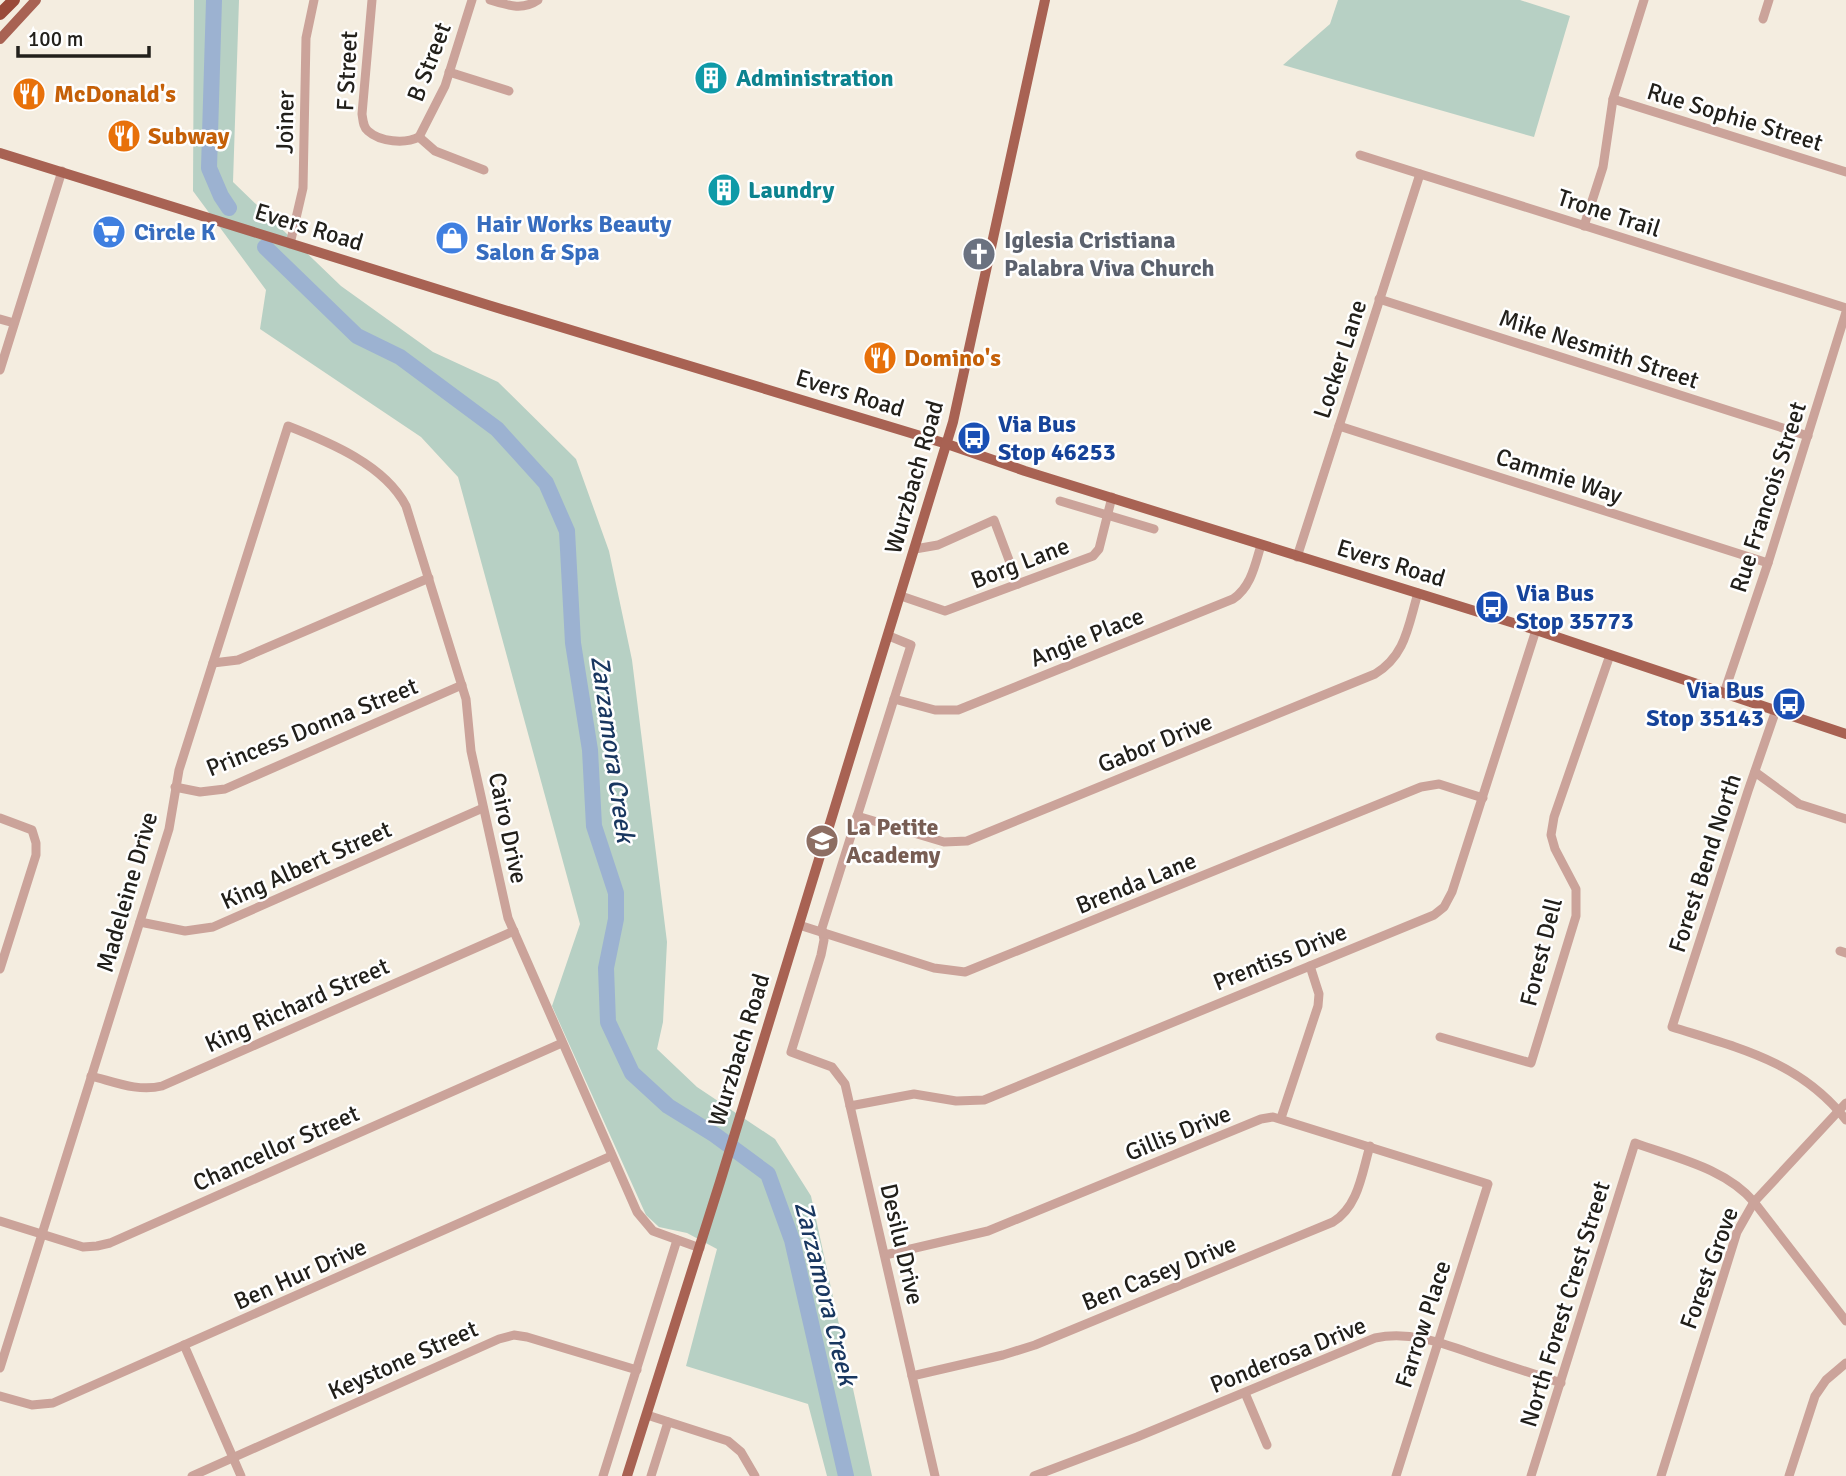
<svg xmlns="http://www.w3.org/2000/svg" width="1846" height="1476" font-family="Signika,sans-serif">
<style>
.green{fill:#b7d0c4}
.lines{fill:none;stroke-linecap:round;stroke-linejoin:round}
.river{stroke:#9cb2d1;stroke-width:16}
.minor{stroke:#cba39a;stroke-width:9}
.major{stroke:#a86253;stroke-width:10}
.highway{stroke:#9a4a39;stroke-width:12}
.labels{text-anchor:middle;stroke-width:5;stroke-linejoin:round;paint-order:stroke}
.street-label{font-size:24px;fill:#22201b;stroke:#fff}
.culture-label{font-size:24px;font-weight:bold;fill:#0d838f;stroke:#fff;text-anchor:start}
.food-label{font-size:24px;font-weight:bold;fill:#c56008;stroke:#fff;text-anchor:start}
.shop-label{font-size:24px;font-weight:bold;fill:#366cbe;stroke:#fff;text-anchor:start}
.worship-label{font-size:24px;font-weight:bold;fill:#5b616d;stroke:#fff;text-anchor:start}
.transit-label{font-size:24px;font-weight:bold;fill:#164399;stroke:#fff;text-anchor:start}
.education-label{font-size:24px;font-weight:bold;fill:#785e54;stroke:#fff;text-anchor:start}
.water-label{font-size:26px;font-style:italic;fill:#193760;stroke:#fff}
</style>
<rect width="100%" height="100%" fill="#f4ede0"/>
<g class="green">
<path d="M194 0H239L233 182 341 286 433 352 498 382 576 459 609 551 632 660 667 942 663 1022 657 1049 697 1087 775 1139 811 1196 872 1476H827L808 1404 686 1366 717 1249 687 1233 659 1227 646 1215 552 1006 580 924 458 477 421 437 260 329 266 290 193 191Z"/>
<path d="M1338 0H1520L1570 16 1534 137 1283 65 1330 24Z"/>
</g>
<g class="lines">
<g class="river">
<path d="M214 0 209 168 221 196 229 208"/>
<path d="M265 247 357 336 400 357 497 429 546 483 567 531 573 643 590 750 594 826 616 893V919L606 968 608 1022 632 1073 668 1106 715 1135 768 1174 792 1240 846 1476"/>
</g>
<g class="minor">
<path d="M372 0 362 114C363 120 363 127 368 131 380 142 405 144 419 137"/>
<path d="M490 0C507 5 522 11 538 0"/>
<path d="M1763 19 1769 0"/>
<path d="M449 72 509 91"/>
<path d="M1613 99 1846 172"/>
<path d="M419 137 445 86 472 0"/>
<path d="M419 137 435 151 484 170"/>
<path d="M1360 155 1846 308"/>
<path d="M1584 226 1603 167 1613 99 1644 0"/>
<path d="M290 244 303 188 306 38 314 0"/>
<path d="M1379 299 1808 436"/>
<path d="M0 319 14 323"/>
<path d="M0 370 62 171"/>
<path d="M1339 426 1768 563"/>
<path d="M1060 501 1154 529"/>
<path d="M915 549 938 545 994 520 1018 584"/>
<path d="M1297 557 1420 174"/>
<path d="M901 596 945 611 1093 556 1099 549 1112 497"/>
<path d="M889 636 911 645 822 928 824 940 821 955 791 1052 832 1067 845 1084 935 1476"/>
<path d="M213 663 238 660 429 578"/>
<path d="M1724 693 1768 563 1846 312"/>
<path d="M894 699 935 710H958L1233 599C1251 587 1255 565 1261 545"/>
<path d="M1776 710 1748 791 1672 1027C1739 1048 1801 1062 1846 1120"/>
<path d="M1755 772 1799 804 1846 819"/>
<path d="M175 787 200 792 225 789 462 685"/>
<path d="M857 816 944 842 967 841 1375 674C1406 655 1408 626 1418 593"/>
<path d="M0 818 32 830 36 843V855L0 969"/>
<path d="M140 922 185 931 213 927 483 808"/>
<path d="M799 925 934 968 965 972 1421 787 1439 784 1483 798"/>
<path d="M1840 951 1846 953"/>
<path d="M1440 1037 1531 1063 1576 916V889L1555 849 1551 835 1554 817 1610 655"/>
<path d="M91 1076C115 1082 138 1092 162 1086L514 931"/>
<path d="M850 1106 914 1094 956 1101 984 1100 1434 915 1444 907 1452 892 1536 630"/>
<path d="M1281 1118 1318 1006 1319 994 1310 966"/>
<path d="M0 1221 83 1247 97 1246 110 1243 562 1043"/>
<path d="M885 1255 988 1231 1261 1119 1273 1117 1488 1184 1396 1476"/>
<path d="M184 1345 241 1476"/>
<path d="M0 1368 169 829 179 770 288 426C329 442 385 465 406 506L466 699 471 751 508 918 637 1212 653 1231 700 1248"/>
<path d="M912 1376 1003 1355 1035 1345 1333 1222C1359 1206 1362 1172 1370 1146"/>
<path d="M1245 1393 1267 1445"/>
<path d="M0 1396 32 1405 53 1403 611 1156"/>
<path d="M647 1415 728 1441 741 1452 755 1476"/>
<path d="M192 1476 499 1339 514 1335 527 1337 637 1370"/>
<path d="M603 1476 677 1240"/>
<path d="M651 1476 668 1422"/>
<path d="M1034 1476 1137 1437 1375 1338C1412 1330 1447 1345 1482 1357 1508 1366 1535 1374 1561 1383"/>
<path d="M1531 1476 1635 1143C1676 1158 1725 1168 1754 1202L1846 1321"/>
<path d="M1661 1476 1737 1232 1754 1202 1846 1103"/>
<path d="M1789 1476 1815 1396 1826 1380 1846 1363"/>
</g>
<g class="major">
<path d="M0 39 36 0"/>
<path d="M0 153 488 305 947 444 1025 471 1536 630 1846 734"/>
<path d="M627 1476 720 1182 953 422 1045 0"/>
</g>
<path class="highway" d="M0 14 14 0"/>
</g>
<defs>
<symbol id="building-disc" viewBox="-11 -11 22 22"><circle r="9.5" fill="#0f9aa8" stroke="#fff"/><path d="M-4-6H4V6H1V3H-1V6H-4ZM-2.5-4.3h1.7v1.8h-1.7ZM.8-4.3h1.7v1.8H.8ZM-2.5-1h1.7V.8h-1.7ZM.8-1h1.7V.8H.8Z" fill="#fff"/></symbol>
<symbol id="restaurant-disc" viewBox="-11 -11 22 22"><circle r="9.5" fill="#e8710a" stroke="#fff"/><path d="M-5-6h1v4h1v-4h1v4h1v-4h1v5L-1.5 .5V6h-2V.5L-5-1ZM5-6V6H3V1.5H1.5Q1.5-4 5-6Z" fill="#fff"/></symbol>
<symbol id="supermarket-disc" viewBox="-11 -11 22 22"><circle r="9.5" fill="#3f7fe0" stroke="#fff"/><path d="M-6-5.5h2.5l.6 2H6L4.5 2H-2.5L-4.4-4H-6ZM-1.5 3.2a1.3 1.3 0 1 0 .1 0ZM3 3.2a1.3 1.3 0 1 0 .1 0Z" fill="#fff"/></symbol>
<symbol id="shop-disc" viewBox="-11 -11 22 22"><circle r="9.5" fill="#3f7fe0" stroke="#fff"/><path d="M-5-2.5h2.3a2.7 3.5 0 0 1 5.4 0H5L5.5 6h-11ZM-1.5-2.5h3a1.5 2.3 0 0 0-3 0Z" fill="#fff"/></symbol>
<symbol id="church-disc" viewBox="-11 -11 22 22"><circle r="9.5" fill="#6b7280" stroke="#fff"/><path d="M-1.2-6h2.4v3.5h3.3v2.4h-3.3V6h-2.4V-.1h-3.3v-2.4h3.3Z" fill="#fff"/></symbol>
<symbol id="bus-disc" viewBox="-11 -11 22 22"><circle r="9.5" fill="#1a4fb4" stroke="#fff"/><path d="M-5-6H5V4H4V6H2V4H-2V6H-4V4H-5ZM-3.5-4V0h7V-4ZM-3.5 1.2v1.5H-2V1.2ZM2 1.2v1.5H3.5V1.2Z" fill="#fff"/></symbol>
<symbol id="school-disc" viewBox="-11 -11 22 22"><circle r="9.5" fill="#8d6e63" stroke="#fff"/><path d="M0-5L7-2L0 1L-7-2ZM-4 1L0 2.5L4 1V4Q0 6-4 4Z" fill="#fff"/></symbol>
</defs>
<g fill-rule="evenodd">
<use href="#building-disc" x="692" y="59" width="38" height="38"/>
<use href="#restaurant-disc" x="10" y="75" width="38" height="38"/>
<use href="#restaurant-disc" x="105" y="117" width="38" height="38"/>
<use href="#building-disc" x="705" y="171" width="38" height="38"/>
<use href="#supermarket-disc" x="90" y="213" width="38" height="38"/>
<use href="#shop-disc" x="433" y="219" width="38" height="38"/>
<use href="#church-disc" x="960" y="235" width="38" height="38"/>
<use href="#restaurant-disc" x="861" y="339" width="38" height="38"/>
<use href="#bus-disc" x="955" y="419" width="38" height="38"/>
<use href="#bus-disc" x="1473" y="588" width="38" height="38"/>
<use href="#bus-disc" x="1770" y="685" width="38" height="38"/>
<use href="#school-disc" x="803" y="822" width="38" height="38"/>
</g>
<g class="labels">
<g class="street-label">
<text transform="translate(429 62) rotate(-69)" y="8">B Street</text>
<text transform="translate(347 71) rotate(-87)" y="8">F Street</text>
<text transform="translate(1735 117) rotate(17)" y="8">Rue Sophie Street</text>
<text transform="translate(285 122) rotate(-89)" y="8">Joiner</text>
<text transform="translate(1609 213) rotate(18)" y="8">Trone Trail</text>
<text transform="translate(309 227) rotate(17)" y="8">Evers Road</text>
<text transform="translate(1599 349) rotate(18)" y="8">Mike Nesmith Street</text>
<text transform="translate(1340 359) rotate(-72)" y="8">Locker Lane</text>
<text transform="translate(850 393) rotate(17)" y="8">Evers Road</text>
<text transform="translate(1559 476) rotate(18)" y="8">Cammie Way</text>
<text transform="translate(914 477) rotate(-74)" y="8">Wurzbach Road</text>
<text transform="translate(1768 497) rotate(-72)" y="8">Rue Francois Street</text>
<text transform="translate(1020 563) rotate(-21)" y="8">Borg Lane</text>
<text transform="translate(1391 563) rotate(17)" y="8">Evers Road</text>
<text transform="translate(1087 637) rotate(-22)" y="8">Angie Place</text>
<text transform="translate(312 727) rotate(-22)" y="8">Princess Donna Street</text>
<text transform="translate(1155 743) rotate(-22)" y="8">Gabor Drive</text>
<text transform="translate(508 828) rotate(78)" y="8">Cairo Drive</text>
<text transform="translate(1705 863) rotate(-72)" y="8">Forest Bend North</text>
<text transform="translate(306 865) rotate(-24)" y="8">King Albert Street</text>
<text transform="translate(1136 883) rotate(-22)" y="8">Brenda Lane</text>
<text transform="translate(127 892) rotate(-74)" y="8">Madeleine Drive</text>
<text transform="translate(1541 952) rotate(-76)" y="8">Forest Dell</text>
<text transform="translate(1280 957) rotate(-22)" y="8">Prentiss Drive</text>
<text transform="translate(297 1005) rotate(-24)" y="8">King Richard Street</text>
<text transform="translate(739 1050) rotate(-73)" y="8">Wurzbach Road</text>
<text transform="translate(1178 1133) rotate(-22)" y="8">Gillis Drive</text>
<text transform="translate(276 1148) rotate(-24)" y="8">Chancellor Street</text>
<text transform="translate(902 1244) rotate(77)" y="8">Desilu Drive</text>
<text transform="translate(1709 1268) rotate(-70)" y="8">Forest Grove</text>
<text transform="translate(1159 1273) rotate(-22)" y="8">Ben Casey Drive</text>
<text transform="translate(300 1274) rotate(-24)" y="8">Ben Hur Drive</text>
<text transform="translate(1565 1304) rotate(-73)" y="8">North Forest Crest Street</text>
<text transform="translate(1423 1324) rotate(-72)" y="8">Farrow Place</text>
<text transform="translate(1288 1355) rotate(-22)" y="8">Ponderosa Drive</text>
<text transform="translate(403 1360) rotate(-24)" y="8">Keystone Street</text>
</g>
<g class="culture-label">
<text x="736" y="86">Administration</text>
<text x="748" y="198">Laundry</text>
</g>
<g class="food-label">
<text x="54" y="102">McDonald's</text>
<text x="148" y="144">Subway</text>
<text x="904" y="366">Domino's</text>
</g>
<g class="shop-label">
<text x="476" y="232">Hair Works Beauty<tspan x="476" dy="28">Salon &amp; Spa</tspan></text>
<text x="134" y="240">Circle K</text>
</g>
<g class="worship-label">
<text x="1004" y="248">Iglesia Cristiana<tspan x="1004" dy="28">Palabra Viva Church</tspan></text>
</g>
<g class="transit-label">
<text x="998" y="432">Via Bus<tspan x="998" dy="28">Stop 46253</tspan></text>
<text x="1516" y="601">Via Bus<tspan x="1516" dy="28">Stop 35773</tspan></text>
<text x="1764" y="698" text-anchor="end">Via Bus<tspan x="1764" dy="28">Stop 35143</tspan></text>
</g>
<g class="education-label">
<text x="846" y="835">La Petite<tspan x="846" dy="28">Academy</tspan></text>
</g>
<g class="water-label">
<text transform="translate(613 749) rotate(82)" y="9">Zarzamora Creek</text>
<text transform="translate(826 1293) rotate(76)" y="9">Zarzamora Creek</text>
</g>
</g>
<path d="M18 46v10h131v-10" fill="none" stroke="#22201b" stroke-width="3.5"/>
<text x="28" y="46" font-size="21" fill="#22201b" stroke="#ffffff" stroke-width="5" paint-order="stroke">100 m</text>
</svg>
